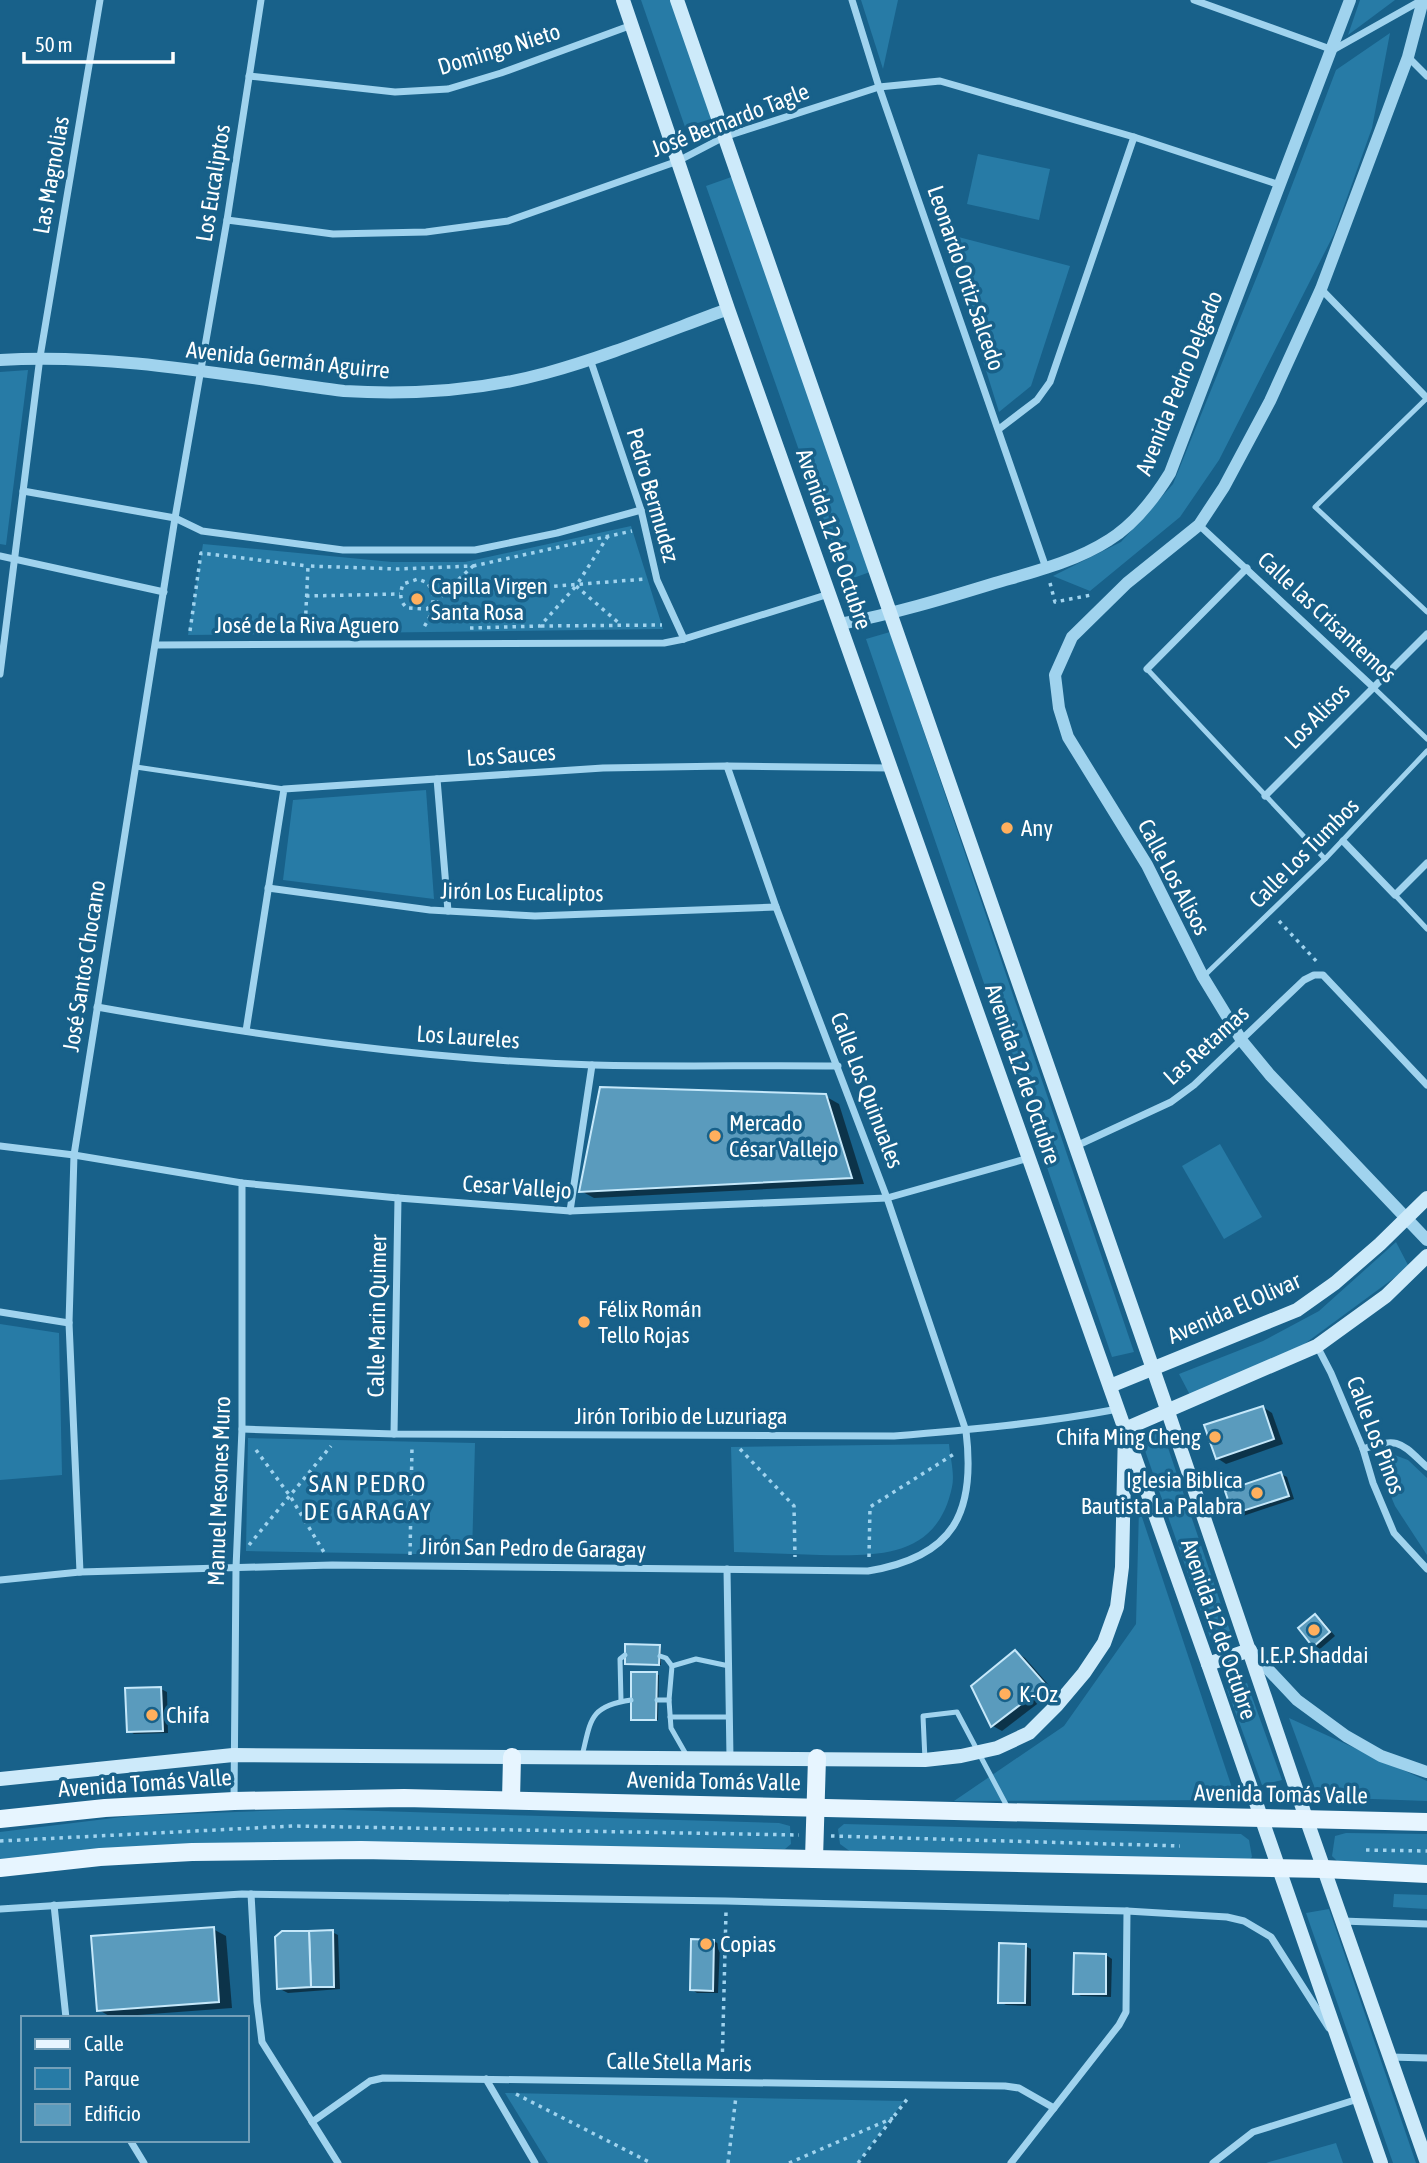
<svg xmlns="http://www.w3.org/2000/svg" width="1427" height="2163" font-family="'Asap Condensed',sans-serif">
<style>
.green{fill:#277ba6}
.shadow{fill:#0007}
.building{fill:#5a9bbd;stroke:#c6e8fa;stroke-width:2}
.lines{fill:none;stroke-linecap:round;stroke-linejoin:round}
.path{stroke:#a0d3ee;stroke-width:3.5;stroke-dasharray:3.5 5;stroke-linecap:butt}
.service{stroke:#a0d3ee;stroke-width:5}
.minor{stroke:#a0d3ee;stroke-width:7}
.tertiary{stroke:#a0d3ee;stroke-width:12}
.secondary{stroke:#cdeafa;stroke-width:14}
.primary{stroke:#e7f5ff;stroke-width:18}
.poi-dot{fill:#ffaf5d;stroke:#18618a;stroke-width:2.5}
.labels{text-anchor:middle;stroke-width:7;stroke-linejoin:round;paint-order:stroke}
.street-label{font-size:23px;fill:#fff;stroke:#18618a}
.poi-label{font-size:23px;fill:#fff;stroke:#18618a;text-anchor:start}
.neighbourhood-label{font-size:24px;letter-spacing:2px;fill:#fff;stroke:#18618a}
</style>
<rect width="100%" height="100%" fill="#18618a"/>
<g class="green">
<path d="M641 0H675L717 117 685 127Z"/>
<path d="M861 0H898L883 69Z"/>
<path d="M1360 0H1395L1348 35Z"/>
<path d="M1390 33 1372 128 1334 234 1219 460 1180 517 1090 591 1053 576 1121 542 1173 484 1262 264 1336 70Z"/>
<path d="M978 154 1050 169 1039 220 967 204Z"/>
<path d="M737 175 870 572 845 581 706 186Z"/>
<path d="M943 233 1070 266 1031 386 999 412Z"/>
<path d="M28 370 6 545 0 544V372Z"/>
<path d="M631 526 663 629 188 635 203 544 392 562H465Z"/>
<path d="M890 632 1134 1352 1112 1357 866 639Z"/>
<path d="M426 790 434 899 283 880 293 800Z"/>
<path d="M1220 1144 1262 1217 1224 1239 1182 1166Z"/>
<path d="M1396 1242 1409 1267 1303 1345 1190 1395 1179 1374 1263 1341 1319 1311Z"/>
<path d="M0 1324 59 1333 62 1475 0 1480Z"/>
<path d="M1162 1430 1230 1631 1210 1637 1141 1439Z"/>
<path d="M248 1438 475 1443 472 1555 246 1551Z"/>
<path d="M949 1444C950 1457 955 1474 952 1487 937 1558 879 1556 820 1555 792 1554 763 1553 734 1552L731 1447Z"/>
<path d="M1389 1453 1408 1460 1427 1478V1555L1395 1506 1380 1470Z"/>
<path d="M1139 1508 1236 1800 954 1801 1064 1726 1136 1624Z"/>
<path d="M1247 1683 1282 1780 1262 1785 1227 1689Z"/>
<path d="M1289 1718 1427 1781V1801L1318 1797Z"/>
<path d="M311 1809 779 1823 790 1826 791 1844 785 1849 283 1843 0 1862V1832L130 1816Z"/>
<path d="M844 1824 1241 1834 1249 1840 1252 1857 1247 1862 851 1852 840 1844 838 1829Z"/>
<path d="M1346 1833 1427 1834V1866L1339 1863 1332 1856 1335 1836Z"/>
<path d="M1394 1894 1427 1895V1909L1393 1907Z"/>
<path d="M1329 1909 1416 2163H1393L1306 1913Z"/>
<path d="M505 2093 904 2101 858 2163H548Z"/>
<path d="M1336 2143 1343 2163H1266L1269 2162Z"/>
</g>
<g class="shadow">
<path d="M825 1096 839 1104 864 1184 594 1198 581 1191Z"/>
<path d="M1263 1407 1272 1413 1283 1444 1226 1464 1217 1458Z"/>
<path d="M1281 1474 1287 1477 1294 1499 1240 1517 1234 1513Z"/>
<path d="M1315 1616 1321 1619 1335 1636 1320 1649 1314 1645Z"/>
<path d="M659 1646 661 1648V1665L627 1663Z"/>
<path d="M1016 1652 1025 1658 1054 1691 1002 1731 993 1726 973 1687Z"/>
<path d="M656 1674 659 1675 658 1720H635Z"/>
<path d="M161 1689 167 1692 168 1733 134 1734 129 1731Z"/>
<path d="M213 1929 226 1936 232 2008 111 2017 99 2010Z"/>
<path d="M332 1932 338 1935 340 1989 288 1993 278 1988Z"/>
<path d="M714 1941 720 1945 718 1993H697L691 1989Z"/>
<path d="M1025 1946 1031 1949V2006L1006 2005 1000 2002Z"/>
<path d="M1106 1955 1112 1959 1111 1997 1081 1996 1075 1993Z"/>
</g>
<g class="building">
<path d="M600 1087 826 1094 852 1178 579 1192Z"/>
<path d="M1263 1406 1274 1439 1216 1459 1204 1425Z"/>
<path d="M1281 1472 1289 1496 1233 1514 1225 1491Z"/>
<path d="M1315 1614 1330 1632 1313 1647 1298 1628Z"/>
<path d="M625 1644 660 1645 659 1665 625 1664Z"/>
<path d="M1015 1650 1046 1685 991 1727 971 1686Z"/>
<path d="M631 1672H657L656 1720H631Z"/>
<path d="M161 1687 163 1731 127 1732 125 1688Z"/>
<path d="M214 1927 219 2002 97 2011 91 1936Z"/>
<path d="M333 1930 334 1987H311L309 1931Z"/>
<path d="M282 1931H309L311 1987 277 1989 275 1937Z"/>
<path d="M691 1939 714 1940 713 1991 690 1990Z"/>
<path d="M999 1943 1026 1944 1025 2003H998Z"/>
<path d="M1074 1953 1106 1954V1994H1073Z"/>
</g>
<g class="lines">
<g class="path">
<path d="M608 536 576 586 620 624"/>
<path d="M473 566 632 531"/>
<path d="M1050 583 1055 602 1091 595"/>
<path d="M444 595 645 579"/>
<path d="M306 596 400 594"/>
<path d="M541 626 662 625"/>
<path d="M470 628 540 626 576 586"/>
<path d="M190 631 201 553 308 566"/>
<path d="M305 631 308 566 398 569 473 566 442 595 433 594 428 583 418 579 403 584C400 593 399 601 407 608L427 609 433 602V594L442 595 423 629"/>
<path d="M1279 921 1319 964"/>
<path d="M740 1449 794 1506 795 1557"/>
<path d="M256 1450 290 1496 325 1554"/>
<path d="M249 1545 331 1446"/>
<path d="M410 1555 412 1447"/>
<path d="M869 1557 870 1507 954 1454"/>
<path d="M831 1836 1180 1846"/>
<path d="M0 1841 293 1826 799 1835"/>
<path d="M1366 1850 1427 1851"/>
<path d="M722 2069 726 1912"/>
<path d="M516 2094 651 2163"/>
<path d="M728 2163 736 2096"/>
<path d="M789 2163 893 2118"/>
<path d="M858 2163 908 2098"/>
</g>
<g class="service">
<path d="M1427 398 1315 507 1427 612"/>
<path d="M1147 669 1325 859"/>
<path d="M1373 687 1427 739"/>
<path d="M136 767 284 789"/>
<path d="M1395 895 1427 929"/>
<path d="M1205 975 1325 859 1427 751"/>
<path d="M660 1656 666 1658 672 1666"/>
<path d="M657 1700H669"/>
<path d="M621 1701 620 1659 625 1655"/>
<path d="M670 1717H729"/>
<path d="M582 1756C591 1720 589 1706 631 1700"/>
<path d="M687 1756 671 1728 669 1700 672 1666 696 1659 729 1666"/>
<path d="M925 1760 923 1716 957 1712 1009 1810"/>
</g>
<g class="minor">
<path d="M852 0 879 87 1046 568"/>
<path d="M1194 0 1333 50 1422 0"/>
<path d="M1408 57 1427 76"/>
<path d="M249 76 395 92 448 89 501 73 632 25"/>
<path d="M227 220 333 234 426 232 508 221 678 161 724 137 879 87 940 81 1134 137 1280 185"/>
<path d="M1321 289 1427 398"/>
<path d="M590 359 641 510 657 580 684 639"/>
<path d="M999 429 1037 400 1050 382 1134 137"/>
<path d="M23 491 175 518 202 531 343 550H475L557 533 641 510"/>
<path d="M1199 525 1373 687"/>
<path d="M0 556 164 592"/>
<path d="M156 645 664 643 684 639 829 594"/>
<path d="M1147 669 1247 568"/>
<path d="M0 674 40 357 100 0"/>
<path d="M437 779 448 911"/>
<path d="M1265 796 1427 634"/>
<path d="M1343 841 1395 895 1427 863"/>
<path d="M268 888 430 910 535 916 776 907"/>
<path d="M97 1007C260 1036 427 1060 594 1065 675 1067 757 1065 838 1066"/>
<path d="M246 1031 284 789 603 768 727 766 891 768"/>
<path d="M0 1146 74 1155 242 1183 398 1198 570 1211 887 1198 1029 1158"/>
<path d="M1076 1146 1171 1102 1194 1085 1304 980 1314 975H1323L1427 1085"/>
<path d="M570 1211 592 1065"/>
<path d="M0 1312 69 1323"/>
<path d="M1317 1346 1331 1373 1363 1449 1373 1483 1394 1533 1427 1569"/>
<path d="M242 1429 394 1434 894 1436C969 1430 1044 1423 1118 1409"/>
<path d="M394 1434 398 1198"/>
<path d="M1363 1449C1399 1436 1401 1443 1427 1467"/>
<path d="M727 1569 730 1758"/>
<path d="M80 1572 69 1323 74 1155 175 518 227 220 261 0"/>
<path d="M0 1580 80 1572 332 1565 868 1571C954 1557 976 1513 966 1431L887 1198 776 907 727 766"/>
<path d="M234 1801 236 1568 242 1429V1183"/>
<path d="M251 1894 257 2002 262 2042 338 2163"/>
<path d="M54 1905 66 2018"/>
<path d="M0 1909 242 1894 726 1901 1127 1911 1227 1917 1244 1921 1271 1937 1329 2028"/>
<path d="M1342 1921 1427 1924"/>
<path d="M1390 2057 1427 2058"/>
<path d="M486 2079 535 2163"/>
<path d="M312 2122 370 2081 383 2078 1005 2086 1019 2088 1054 2108"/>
<path d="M130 2140 144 2163"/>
<path d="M1011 2163 1119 2025 1126 2012 1127 1911"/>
<path d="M1213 2163 1253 2132 1358 2099"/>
</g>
<g class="tertiary">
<path d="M1423 0 1408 57 1321 289 1270 401 1224 487 1199 525 1127 583 1072 637 1055 675 1059 708 1068 737 1147 865 1203 977 1242 1041 1270 1075 1427 1240"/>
<path d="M0 360C115 353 230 376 344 391 412 395 480 391 546 373 608 356 668 331 728 309"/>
<path d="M840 624C893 614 943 599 995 583 1033 572 1075 562 1109 540 1135 524 1154 499 1170 473L1350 0"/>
<path d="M1250 1650 1297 1700 1346 1736 1381 1756 1427 1772"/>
</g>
<g class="secondary">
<path d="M623 0 728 309 1208 1664 1381 2163"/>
<path d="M677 0 1168 1412 1306 1818 1427 2163"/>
<path d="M1110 1386 1297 1310 1335 1283 1380 1244 1427 1198"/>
<path d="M1208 1664 1250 1650"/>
<path d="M0 1779 233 1755 925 1760 961 1756 997 1748 1029 1733 1057 1705 1084 1673 1104 1643 1117 1607 1122 1567 1125 1429 1317 1346 1386 1296 1427 1256"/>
</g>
<g class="primary">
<path d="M511 1800 512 1757"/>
<path d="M0 1819 105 1808 234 1801 404 1798 1427 1822"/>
<path d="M814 1859 817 1758"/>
<path d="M0 1868 100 1857 192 1852 361 1850 1324 1869 1427 1874"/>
</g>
</g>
<g class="poi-dot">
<circle cx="417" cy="599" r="7"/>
<circle cx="1007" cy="828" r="7"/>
<circle cx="715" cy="1136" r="7"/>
<circle cx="584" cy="1322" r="7"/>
<circle cx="1215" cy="1437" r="7"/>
<circle cx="1257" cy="1493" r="7"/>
<circle cx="1314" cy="1630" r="7"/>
<circle cx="1005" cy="1694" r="7"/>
<circle cx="152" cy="1715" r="7"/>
<circle cx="706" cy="1944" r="7"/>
</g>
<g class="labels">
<g class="street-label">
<text transform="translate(499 49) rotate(-17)" y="8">Domingo Nieto</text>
<text transform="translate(730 120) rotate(-21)" y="8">José Bernardo Tagle</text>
<text transform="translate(51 175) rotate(-80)" y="8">Las Magnolias</text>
<text transform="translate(213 183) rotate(-81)" y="8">Los Eucaliptos</text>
<text transform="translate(966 278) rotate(71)" y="8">Leonardo Ortiz Salcedo</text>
<text transform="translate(288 360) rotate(6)" y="8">Avenida Germán Aguirre</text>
<text transform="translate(1179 383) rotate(-68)" y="8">Avenida Pedro Delgado</text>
<text transform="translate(653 495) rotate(74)" y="8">Pedro Bermudez</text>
<text transform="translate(834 539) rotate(71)" y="8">Avenida 12 de Octubre</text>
<text transform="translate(1327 617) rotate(43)" y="8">Calle las Crisantemos</text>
<text x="307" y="633">José de la Riva Aguero</text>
<text transform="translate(1317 716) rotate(-45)" y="8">Los Alisos</text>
<text transform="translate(511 755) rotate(-4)" y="8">Los Sauces</text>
<text transform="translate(1304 853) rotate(-45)" y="8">Calle Los Tumbos</text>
<text transform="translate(1174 877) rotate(62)" y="8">Calle Los Alisos</text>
<text transform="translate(522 892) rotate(1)" y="8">Jirón Los Eucaliptos</text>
<text transform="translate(84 966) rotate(-81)" y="8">José Santos Chocano</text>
<text transform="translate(468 1037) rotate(4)" y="8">Los Laureles</text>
<text transform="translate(1206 1045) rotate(-42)" y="8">Las Retamas</text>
<text transform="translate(1023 1074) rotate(71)" y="8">Avenida 12 de Octubre</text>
<text transform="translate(867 1090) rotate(69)" y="8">Calle Los Quinuales</text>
<text transform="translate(517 1187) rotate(4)" y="8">Cesar Vallejo</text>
<text transform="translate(1234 1308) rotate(-24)" y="8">Avenida El Olivar</text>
<text transform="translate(377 1316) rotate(-89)" y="8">Calle Marin Quimer</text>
<text x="681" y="1424">Jirón Toribio de Luzuriaga</text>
<text transform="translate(1376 1435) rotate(69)" y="8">Calle Los Pinos</text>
<text transform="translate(219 1491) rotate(-88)" y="8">Manuel Mesones Muro</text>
<text transform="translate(533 1548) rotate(1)" y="8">Jirón San Pedro de Garagay</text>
<text transform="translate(1219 1629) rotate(71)" y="8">Avenida 12 de Octubre</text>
<text transform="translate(714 1781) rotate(1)" y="8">Avenida Tomás Valle</text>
<text transform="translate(145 1783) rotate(-4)" y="8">Avenida Tomás Valle</text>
<text transform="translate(1281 1794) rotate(1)" y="8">Avenida Tomás Valle</text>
<text transform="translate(679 2062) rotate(1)" y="8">Calle Stella Maris</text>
</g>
<g class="poi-label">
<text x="431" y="594">Capilla Virgen<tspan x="431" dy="26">Santa Rosa</tspan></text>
<text x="1021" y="836">Any</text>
<text x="729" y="1131">Mercado<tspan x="729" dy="26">César Vallejo</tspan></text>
<text x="598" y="1317">Félix Román<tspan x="598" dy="26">Tello Rojas</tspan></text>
<text x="1201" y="1445" text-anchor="end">Chifa Ming Cheng</text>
<text x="1243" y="1488" text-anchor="end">Iglesia Biblica<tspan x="1243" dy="26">Bautista La Palabra</tspan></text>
<text x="1314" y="1663" text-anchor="middle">I.E.P. Shaddai</text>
<text x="1019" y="1702">K-Oz</text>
<text x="166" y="1723">Chifa</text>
<text x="720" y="1952">Copias</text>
</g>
<g class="neighbourhood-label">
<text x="368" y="1492">SAN PEDRO<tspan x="368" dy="28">DE GARAGAY</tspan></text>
</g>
</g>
<rect x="21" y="2016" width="228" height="126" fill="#18618a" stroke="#74a0b9" stroke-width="2"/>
<rect x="35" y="2039" width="35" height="10" fill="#e7f5ff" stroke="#74a0b9" stroke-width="2"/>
<text x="84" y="2051" font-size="21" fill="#ffffff">Calle</text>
<rect x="35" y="2068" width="35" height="21" fill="#277ba6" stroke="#74a0b9" stroke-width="2"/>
<text x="84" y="2086" font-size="21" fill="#ffffff">Parque</text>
<rect x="35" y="2104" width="35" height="21" fill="#5a9bbd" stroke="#74a0b9" stroke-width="2"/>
<text x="84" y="2121" font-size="21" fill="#ffffff">Edificio</text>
<path d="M24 52v10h149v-10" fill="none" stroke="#ffffff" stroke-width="3.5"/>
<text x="35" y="52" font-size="21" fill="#ffffff" stroke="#18618a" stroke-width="5" paint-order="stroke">50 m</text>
</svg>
